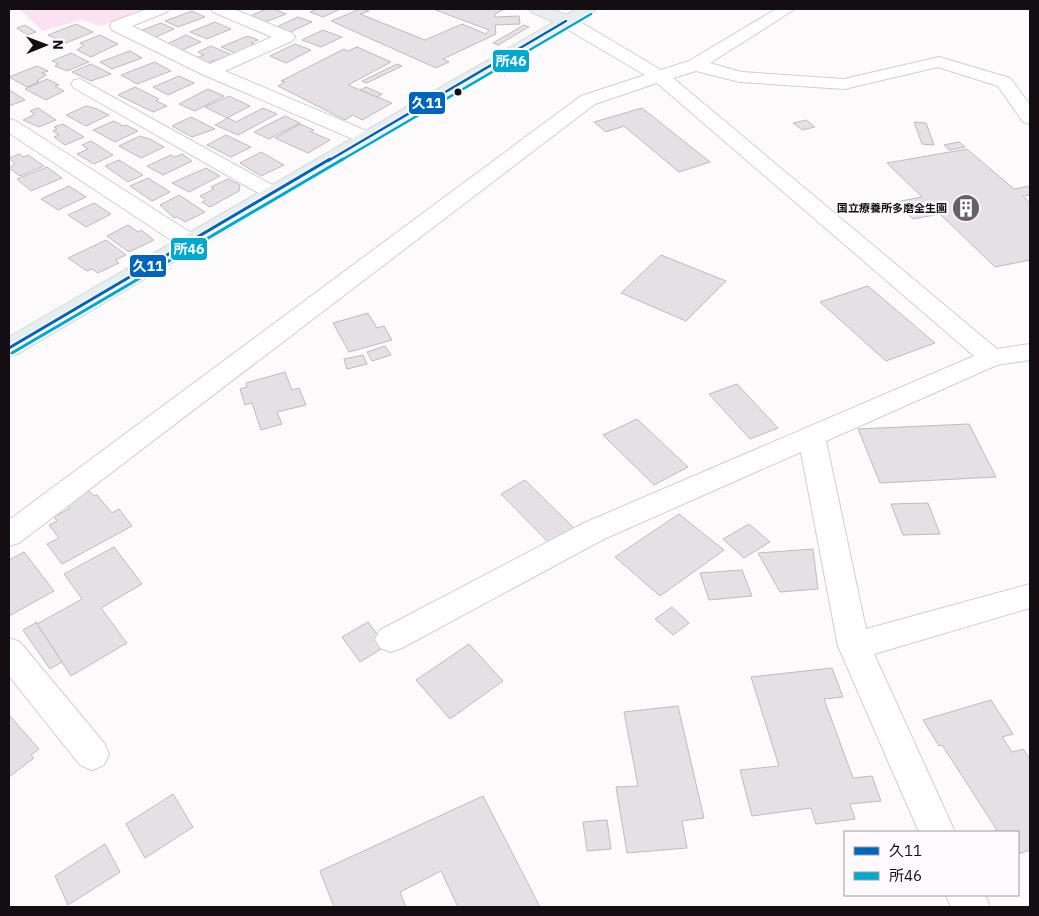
<svg xmlns="http://www.w3.org/2000/svg" width="1039" height="916" font-family="'IBM Plex Sans','Noto Sans JP',sans-serif">
<style>
.green{fill:#fae2f4}
.building{fill:#e5e0e3;stroke:#bfbbbd}
.lines{fill:none;stroke-linecap:round;stroke-linejoin:round}
.minor-casing{stroke:#d3ced1;stroke-width:2}
.major-casing{stroke:#d9d7d8;stroke-width:2}
.minor{fill:#fffefe;fill-rule:evenodd}
.major{fill:#e6eef0;fill-rule:evenodd}
.bus-1-far1-casing{stroke:#fdf9fc;stroke-width:5}
.bus-1-casing{stroke:#fdf9fc;stroke-width:6}
.bus-2-far1-casing{stroke:#fdf9fc;stroke-width:5}
.bus-2-casing{stroke:#fdf9fc;stroke-width:6}
.bus-1-far1{stroke:#0065bd;stroke-width:2.5}
.bus-1{stroke:#0065bd;stroke-width:3}
.bus-2-far1{stroke:#00a9ce;stroke-width:2.5}
.bus-2{stroke:#00a9ce;stroke-width:3}
.bus-dot{fill:#140e13;stroke:#fdf9fc;stroke-width:2}
.labels{text-anchor:middle;stroke-width:4.5;stroke-linejoin:round;paint-order:stroke}
.far-poi-label{font-size:11px;font-weight:bold;fill:#140e13;stroke:#fdf9fc;text-anchor:end}
.line-badge{stroke:#fdf9fc;stroke-width:2}
.badge-label{font-size:14px;text-anchor:middle;font-weight:bold;fill:#fff}
</style>
<rect width="100%" height="100%" fill="#fcfafb"/>
<path class="green" d="M19 9H143L101 26 81 20 43 31Z"/>
<g class="building">
<path d="M266 9H274L286 14 263 23 248 17Z"/>
<path d="M312 9H340L323 17 310 12 315 10Z"/>
<path d="M360 9 369 11 360 14 425 40 462 24 486 34 489 30 433 9H505L495 14V17L519 16 520 24 495 25 496 34 443 59 449 62 436 68 331 21Z"/>
<path d="M192 11 205 17 178 27 165 21Z"/>
<path d="M298 17 312 22 284 35 270 30Z"/>
<path d="M215 22 231 29 207 39 190 32Z"/>
<path d="M161 23 174 29 151 39 137 32Z"/>
<path d="M76 24 93 32 66 43 48 35Z"/>
<path d="M25 25 36 32 27 35 17 28Z"/>
<path d="M524 25 529 27 498 45 493 43Z"/>
<path d="M323 30 342 37 321 47 302 40Z"/>
<path d="M100 35 118 44 91 57 77 50 84 45 80 43Z"/>
<path d="M186 35 201 42 180 51 165 45Z"/>
<path d="M248 36 258 40 251 43 256 45 237 54 221 47Z"/>
<path d="M295 44 311 50 286 63 270 56Z"/>
<path d="M211 46 232 55 204 64 193 59 204 55 198 52Z"/>
<path d="M357 47 391 62 348 85 392 103 362 120 353 115 345 120 278 86 285 82 281 81 344 49 348 51Z"/>
<path d="M130 51 142 58 112 69 100 62Z"/>
<path d="M71 53 89 62 67 71 55 66 58 64 52 61Z"/>
<path d="M155 62 171 71 137 84 121 75Z"/>
<path d="M91 64 111 74 91 81 72 72Z"/>
<path d="M397 64 402 66 367 83 362 81Z"/>
<path d="M37 66 48 71 42 73 46 75 37 81 39 82 27 87 9 77Z"/>
<path d="M179 76 194 83 168 95 153 87Z"/>
<path d="M47 79 59 85 55 86 64 91 46 100 25 89Z"/>
<path d="M135 87 159 99 156 101 167 106 153 112 118 95Z"/>
<path d="M366 87 382 94 377 97 360 90Z"/>
<path d="M208 89 224 96 195 111 179 104Z"/>
<path d="M11 91 25 100 9 106V92Z"/>
<path d="M229 96 250 106 227 118 205 107Z"/>
<path d="M86 106 97 109 109 115 86 126 66 115Z"/>
<path d="M38 108 56 120 39 127 23 120 35 114 30 111Z"/>
<path d="M263 108 277 114 238 135 215 125 228 118 236 122Z"/>
<path d="M642 108 710 162 679 172 624 126 606 132 594 122Z"/>
<path d="M285 116 300 123 269 139 254 132Z"/>
<path d="M191 117 215 129 192 137 172 126Z"/>
<path d="M806 120 815 127 802 130 793 123Z"/>
<path d="M114 121 123 126 126 125 138 131 115 142 93 130Z"/>
<path d="M914 122 926 123 934 145 922 144Z"/>
<path d="M63 124 84 137 65 145 54 137 59 135 53 131 57 129 54 127Z"/>
<path d="M300 124 314 130 311 132 330 140 308 153 275 138Z"/>
<path d="M226 135 251 147 231 157 207 145Z"/>
<path d="M140 136 152 140 164 147 141 158 119 146Z"/>
<path d="M91 141 113 155 94 164 77 154 88 149 82 145Z"/>
<path d="M959 142 965 147 949 150 944 145Z"/>
<path d="M967 149 1014 189 1030 186V195L1023 196 1030 203V260L995 267 940 214 913 219 896 202 922 197 887 163Z"/>
<path d="M261 152 284 165 261 176 240 163Z"/>
<path d="M20 154 23 157 28 155 44 166 20 176 9 168 15 164 9 158Z"/>
<path d="M182 154 192 161 163 175 147 166 171 155 175 157Z"/>
<path d="M119 160 143 175 128 182 105 166Z"/>
<path d="M47 167 62 178 31 191 17 179Z"/>
<path d="M206 168 220 176 189 192 172 183Z"/>
<path d="M148 178 170 192 152 201 130 186Z"/>
<path d="M228 179 240 185 239 191 210 207 202 202 206 200 200 196 214 189 211 187Z"/>
<path d="M69 186 86 197 58 210 41 199Z"/>
<path d="M179 195 205 212 185 222 177 217 174 218 160 205Z"/>
<path d="M94 203 111 214 86 227 68 215Z"/>
<path d="M128 225 138 232 141 230 154 240 129 252 107 236Z"/>
<path d="M106 240 126 255 115 260 119 263 98 273 92 269 87 271 68 258Z"/>
<path d="M661 255 726 281 686 321 621 293Z"/>
<path d="M868 286 935 343 886 361 820 302Z"/>
<path d="M368 313 377 328 384 326 392 340 349 352 333 323Z"/>
<path d="M385 346 391 355 372 361 367 352Z"/>
<path d="M363 355 367 364 347 369 344 359Z"/>
<path d="M285 372 292 390 299 388 306 405 277 412 282 424 261 430 252 403 245 405 240 389 247 387 246 383Z"/>
<path d="M737 384 778 428 750 439 709 394Z"/>
<path d="M637 419 688 467 654 485 603 435Z"/>
<path d="M969 424 996 477 880 483 858 429Z"/>
<path d="M525 480 575 529 550 544 501 494Z"/>
<path d="M88 490 94 496 97 495 112 513 119 509 132 526 62 564 47 544 59 538 49 525 57 521 54 517 70 508 67 505Z"/>
<path d="M928 503 940 534 903 535 891 504Z"/>
<path d="M679 514 724 550 660 596 615 557Z"/>
<path d="M749 524 770 542 744 558 723 539Z"/>
<path d="M114 547 142 584 101 608 127 643 71 676 37 624 82 599 64 574Z"/>
<path d="M813 549 818 589 780 592 758 553Z"/>
<path d="M24 552 54 591 9 616V560Z"/>
<path d="M742 570 752 596 709 600 700 573Z"/>
<path d="M672 607 689 623 673 635 655 619Z"/>
<path d="M37 622V624L62 662 50 669 23 630Z"/>
<path d="M368 622 386 646 360 662 342 637Z"/>
<path d="M469 644 503 681 450 719 416 680Z"/>
<path d="M832 668 843 697 824 699 853 778 872 776 881 801 850 804 855 819 816 824 811 808 752 816 740 770 779 766 751 677Z"/>
<path d="M991 700 1013 734 1002 737 1012 752 1023 749 1030 759V850L1018 854V832H991L997 830 942 745 939 746 923 720Z"/>
<path d="M678 706 704 818 682 821 687 848 627 853 616 787 638 786 624 712Z"/>
<path d="M9 715 39 749 31 755 34 758 9 777Z"/>
<path d="M173 794 193 827 145 858 126 824Z"/>
<path d="M483 796 540 907H458L441 871 400 892 406 907H334L320 871Z"/>
<path d="M607 820 611 849 587 851 583 822Z"/>
<path d="M105 844 120 872 68 905 55 876Z"/>
</g>
<g class="lines">
<defs>
<g id="minor">
<path d="M147 9H169L167 12 132 26 210 64 272 37 213 12 211 9H233L292 33 295 37 292 41 225 71 374 134 377 138 374 142H360L204 75 112 30 110 26 112 22Z"/>
<path d="M776 9H795L710 63 741 72 844 79 939 57 1010 78 1030 105V124L1023 122 998 86 938 67 844 89 740 82 696 71 673 78 997 349 1030 344V360L997 365 826 441 866 629 1030 584V608L874 654 955 832H919L838 646 801 452 604 539 402 648 391 652 380 648 375 639 380 630 584 523 974 356 657 83 595 104 19 543 9 546V520L581 96 645 75 560 25 558 21 560 17H572L661 70 689 61Z"/>
<path d="M80 79 281 190 284 194 281 198 274 200 267 198 74 88 71 84 74 80Z"/>
<path d="M9 119 16 121 199 238 202 243 199 248 191 250 183 248 9 133Z"/>
<path d="M9 638 20 642 104 743 109 754 104 765 92 770 80 765 9 676Z"/>
<path d="M946 895H985L990 907H951Z"/>
</g>
<path id="major" d="M529 9H551L566 15 577 9H596L594 12 18 354 9 356V337L554 22 531 12Z"/>
</defs>
<use href="#minor" class="minor-casing"/>
<use href="#major" class="major-casing"/>
<use href="#minor" class="minor"/>
<use href="#major" class="major"/>
<defs>
<path id="bus-1-far1" d="M328 161 566 21"/>
<path id="bus-1" d="M9 348 330 159"/>
<path id="bus-2-far1" d="M340 161 591 14"/>
<path id="bus-2" d="M12 353 343 159"/>
</defs>
<use href="#bus-1-far1" class="bus-1-far1-casing"/>
<use href="#bus-1" class="bus-1-casing"/>
<use href="#bus-2-far1" class="bus-2-far1-casing"/>
<use href="#bus-2" class="bus-2-casing"/>
<use href="#bus-1-far1" class="bus-1-far1"/>
<use href="#bus-1" class="bus-1"/>
<use href="#bus-2-far1" class="bus-2-far1"/>
<use href="#bus-2" class="bus-2"/>
</g>
<defs>
<symbol id="building-disc" viewBox="-11 -11 22 22"><circle r="9.5" fill="#656164" stroke="#fdf9fc"/><path d="M-4-6H4V6H1V3H-1V6H-4ZM-2.5-4.3h1.7v1.8h-1.7ZM.8-4.3h1.7v1.8H.8ZM-2.5-1h1.7V.8h-1.7ZM.8-1h1.7V.8H.8Z" fill="#fff"/></symbol>
</defs>
<g fill-rule="evenodd">
<use href="#building-disc" x="950" y="192" width="32" height="32"/>
</g>
<circle class="bus-dot" cx="458" cy="92" r="4.5"/>
<g class="labels">
<g class="far-poi-label">
<text x="947" y="212">国立療養所多磨全生園</text>
</g>
</g>
<g class="line-badge">
<rect x="492" y="49" width="38" height="24" rx="5" fill="#00a9ce"/>
<rect x="408" y="91" width="38" height="24" rx="5" fill="#0065bd"/>
<rect x="170" y="237" width="38" height="24" rx="5" fill="#00a9ce"/>
<rect x="129" y="254" width="38" height="24" rx="5" fill="#0065bd"/>
</g>
<g class="badge-label">
<text x="511" y="66">所46</text>
<text x="427" y="108">久11</text>
<text x="189" y="254">所46</text>
<text x="148" y="271">久11</text>
</g>
<rect width="1039" height="916" fill="none" stroke="#140e13" stroke-width="20"/>
<rect x="844" y="831" width="175" height="65" fill="#fdf9fc" stroke="#a09b9f"/>
<rect x="854" y="847" width="25" height="8" fill="#0065bd" stroke="#a09b9f"/>
<text x="889" y="856" font-size="15" fill="#140e13">久11</text>
<rect x="854" y="872" width="25" height="8" fill="#00a9ce" stroke="#a09b9f"/>
<text x="889" y="881" font-size="15" fill="#140e13">所46</text>
<g transform="translate(45 45) rotate(89)" stroke="#fdf9fc" stroke-width="4" paint-order="stroke">
<path d="M0-4L9 19L0 12L-9 19Z" fill="#140e13"/>
<text y="-8" font-size="14" font-weight="bold" text-anchor="middle" fill="#140e13">N</text>
</g>
</svg>
